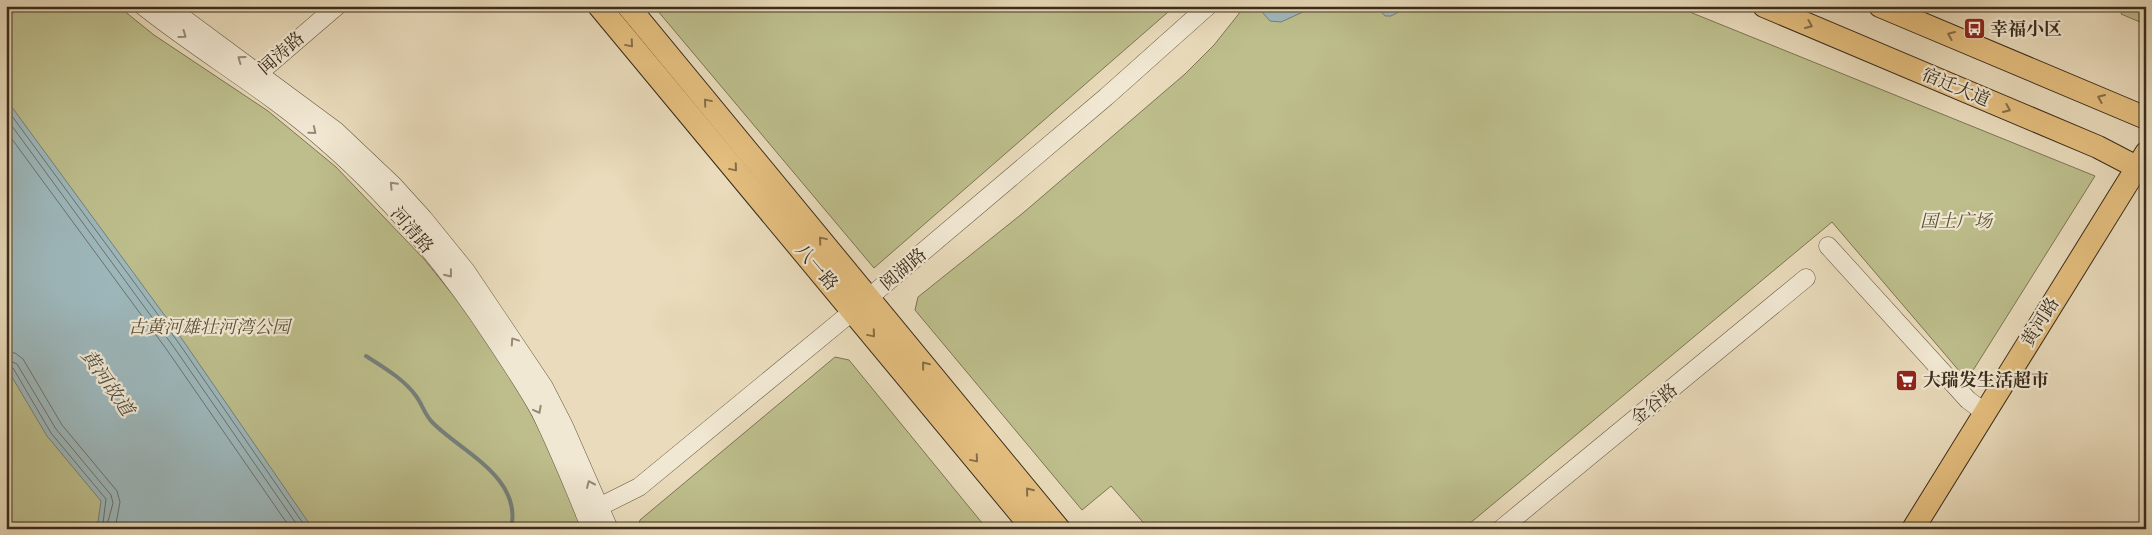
<svg xmlns="http://www.w3.org/2000/svg" width="2152" height="535" font-family="'IM FELL English','Noto Serif SC',serif">
<style>
.green{fill:#bdbe8c;stroke:#7c7554}
.water{fill:#9db8bc;stroke:#75807c}
.lines{fill:none;stroke-linecap:round;stroke-linejoin:round}
.shore{stroke:#6c726c;stroke-width:1}
.stream{stroke:#75807c;stroke-width:4}
.minor-casing{stroke:#665843;stroke-width:19}
.major-casing{stroke:#3a2c1b;stroke-width:24}
.minor{stroke:#f1e8d3;stroke-width:18}
.major{stroke:#e4be7e;stroke-width:22}
.oneway{stroke:#866e48}
.oneway2{stroke:#968a77}
.labels{text-anchor:middle;stroke-width:4.5;stroke-linejoin:round;paint-order:stroke}
.poi-label{font-size:18px;font-weight:bold;fill:#3a2c1b;stroke:#f1e8d3;text-anchor:start}
.street-label{font-size:18px;fill:#3a2c1b;stroke:#f1e8d3}
.park-label{font-size:18px;font-style:italic;fill:#5b5037;stroke:#f1e8d3}
.water-label{font-size:19px;font-style:italic;fill:#534f43;stroke:#f1e8d3}
</style>
<rect width="100%" height="100%" fill="#e9dbbb"/>
<filter id="stains"><feTurbulence type="fractalNoise" baseFrequency=".004" numOctaves="4"/><feColorMatrix values="0 0 0 0 .2 0 0 0 0 .09 0 0 0 0 .02 0 0 0 .5 -.17"/></filter>
<radialGradient id="worn" r=".72"><stop offset=".6" stop-color="#630" stop-opacity="0"/><stop offset="1" stop-color="#630" stop-opacity=".3"/></radialGradient>
<g class="green">
<path d="M6 6H118L154 35 268 111 336 167 424 259 498 351 560 469 584 529H6Z"/>
<path d="M665 6H1175L874 268 657 10Z"/>
<path d="M1245 6H1675L2095 176 1967 380 1832 222 1463 529H1149L1111 486 1082 510 915 310 918 297 1023 213 1185 74 1214 45Z"/>
<path d="M2124 6H2146L2140 22 2121 14Z"/>
<path d="M835 357 849 360 987 529H638L640 520Z"/>
</g>
<g class="water">
<path d="M1262 6H1316L1281 22 1270 21 1262 12Z"/>
<path d="M1376 6H1410L1391 16H1385Z"/>
<path d="M6 99 182 339 313 529H85L98 522 101 501 47 436 6 367Z"/>
</g>
<g class="lines">
<g class="shore">
<path d="M6 108 178 342 307 529"/>
<path d="M6 118 173 346 300 529"/>
<path d="M6 131 167 350 291 529"/>
<path d="M6 352 15 353 23 359 62 425 117 491 120 502 115 529"/>
<path d="M6 359 17 364 56 429 111 495 113 503 106 529"/>
<path d="M6 366 13 368 51 433 106 499 103 523 95 529"/>
</g>
<path class="stream" d="M366 356C383 367 404 379 416 396 422 404 425 415 432 422 461 452 523 477 511 529"/>
<defs>
<g id="minor">
<path d="M143 6C202 53 268 91 325 141 391 198 446 265 494 338 510 362 526 386 540 411 559 450 575 489 591 529"/>
<path d="M167 6 336 131 393 185 423 218 466 271 544 387 564 426 609 529"/>
<path d="M252 79 337 6"/>
<path d="M1828 246 1968 400 1984 412"/>
<path d="M585 514 639 487 853 311 1106 97 1208 6"/>
<path d="M1501 529 1806 278"/>
</g>
<g id="major">
<path d="M599 6 1033 529"/>
<path d="M628 6 1059 529"/>
<path d="M1764 6 2098 147 2146 172"/>
<path d="M1880 6 2146 118"/>
<path d="M1913 529 2146 153"/>
</g>
</defs>
<use href="#minor" class="minor-casing"/>
<use href="#major" class="major-casing"/>
<use href="#minor" class="minor"/>
<use href="#major" class="major"/>
</g>
<defs><path id="oneway-chevron" d="M-2-3.5L2.5 0L-2 3.5" fill="none" stroke-width="1.6" stroke-linecap="round" stroke-linejoin="round" transform="scale(1.25)"/></defs>
<g class="oneway">
<use href="#oneway-chevron" transform="translate(1809 25) rotate(23)"/>
<use href="#oneway-chevron" transform="translate(1951 35) rotate(-157)"/>
<use href="#oneway-chevron" transform="translate(630 44) rotate(50)"/>
<use href="#oneway-chevron" transform="translate(2101 98) rotate(-157)"/>
<use href="#oneway-chevron" transform="translate(707 102) rotate(-130)"/>
<use href="#oneway-chevron" transform="translate(2007 109) rotate(23)"/>
<use href="#oneway-chevron" transform="translate(734 168) rotate(50)"/>
<use href="#oneway-chevron" transform="translate(822 240) rotate(-130)"/>
<use href="#oneway-chevron" transform="translate(872 334) rotate(50)"/>
<use href="#oneway-chevron" transform="translate(925 365) rotate(-129)"/>
<use href="#oneway-chevron" transform="translate(975 459) rotate(50)"/>
<use href="#oneway-chevron" transform="translate(1029 491) rotate(-129)"/>
</g>
<g class="oneway2">
<use href="#oneway-chevron" transform="translate(183 35) rotate(36)"/>
<use href="#oneway-chevron" transform="translate(241 59) rotate(-144)"/>
<use href="#oneway-chevron" transform="translate(313 131) rotate(39)"/>
<use href="#oneway-chevron" transform="translate(393 185) rotate(-134)"/>
<use href="#oneway-chevron" transform="translate(449 274) rotate(52)"/>
<use href="#oneway-chevron" transform="translate(514 341) rotate(-124)"/>
<use href="#oneway-chevron" transform="translate(538 410) rotate(62)"/>
<use href="#oneway-chevron" transform="translate(590 484) rotate(-114)"/>
</g>
<defs>
<symbol id="bus-square" viewBox="-11 -11 22 22"><rect x="-9" y="-9" width="18" height="18" rx="4" fill="#8f2418" stroke="#f1e8d3"/><path d="M-5-6H5V4H4V6H2V4H-2V6H-4V4H-5ZM-3.5-4V0h7V-4ZM-3.5 1.2v1.5H-2V1.2ZM2 1.2v1.5H3.5V1.2Z" fill="#fff"/></symbol>
<symbol id="supermarket-square" viewBox="-11 -11 22 22"><rect x="-9" y="-9" width="18" height="18" rx="4" fill="#8f2418" stroke="#f1e8d3"/><path d="M-6-5.5h2.5l.6 2H6L4.5 2H-2.5L-4.4-4H-6ZM-1.5 3.2a1.3 1.3 0 1 0 .1 0ZM3 3.2a1.3 1.3 0 1 0 .1 0Z" fill="#fff"/></symbol>
</defs>
<g fill-rule="evenodd">
<use href="#bus-square" x="1962" y="16" width="25" height="25"/>
<use href="#supermarket-square" x="1894" y="368" width="25" height="25"/>
</g>
<g class="labels">
<g class="poi-label">
<text x="1990" y="35">幸福小区</text>
<text x="1923" y="386">大瑞发生活超市</text>
</g>
<g class="street-label">
<text transform="translate(281 53) rotate(-41)" y="6">闻涛路</text>
<text transform="translate(1956 87) rotate(23)" y="6">宿迁大道</text>
<text transform="translate(412 230) rotate(49)" y="6">河清路</text>
<text transform="translate(817 267) rotate(50)" y="6">八一路</text>
<text transform="translate(903 269) rotate(-40)" y="6">阅湖路</text>
<text transform="translate(2040 322) rotate(-58)" y="6">黄河路</text>
<text transform="translate(1654 404) rotate(-39)" y="6">金谷路</text>
</g>
<g class="park-label">
<text x="1956" y="227">国土广场</text>
<text x="209" y="333">古黄河雄壮河湾公园</text>
</g>
<g class="water-label">
<text transform="translate(108 382) rotate(55)" y="7">黄河故道</text>
</g>
</g>
<rect width="2152" height="535" fill="none" stroke="#e9dbbb" stroke-width="25"/>
<rect x="8" y="8" width="2137" height="520" fill="none" stroke="#3a2c1b" stroke-width="2.5"/>
<rect x="12" y="12" width="2127" height="510" fill="none" stroke="#3a2c1b"/>
<rect width="100%" height="100%" filter="url(#stains)"/>
<rect width="100%" height="100%" fill="url(#worn)"/>
</svg>
